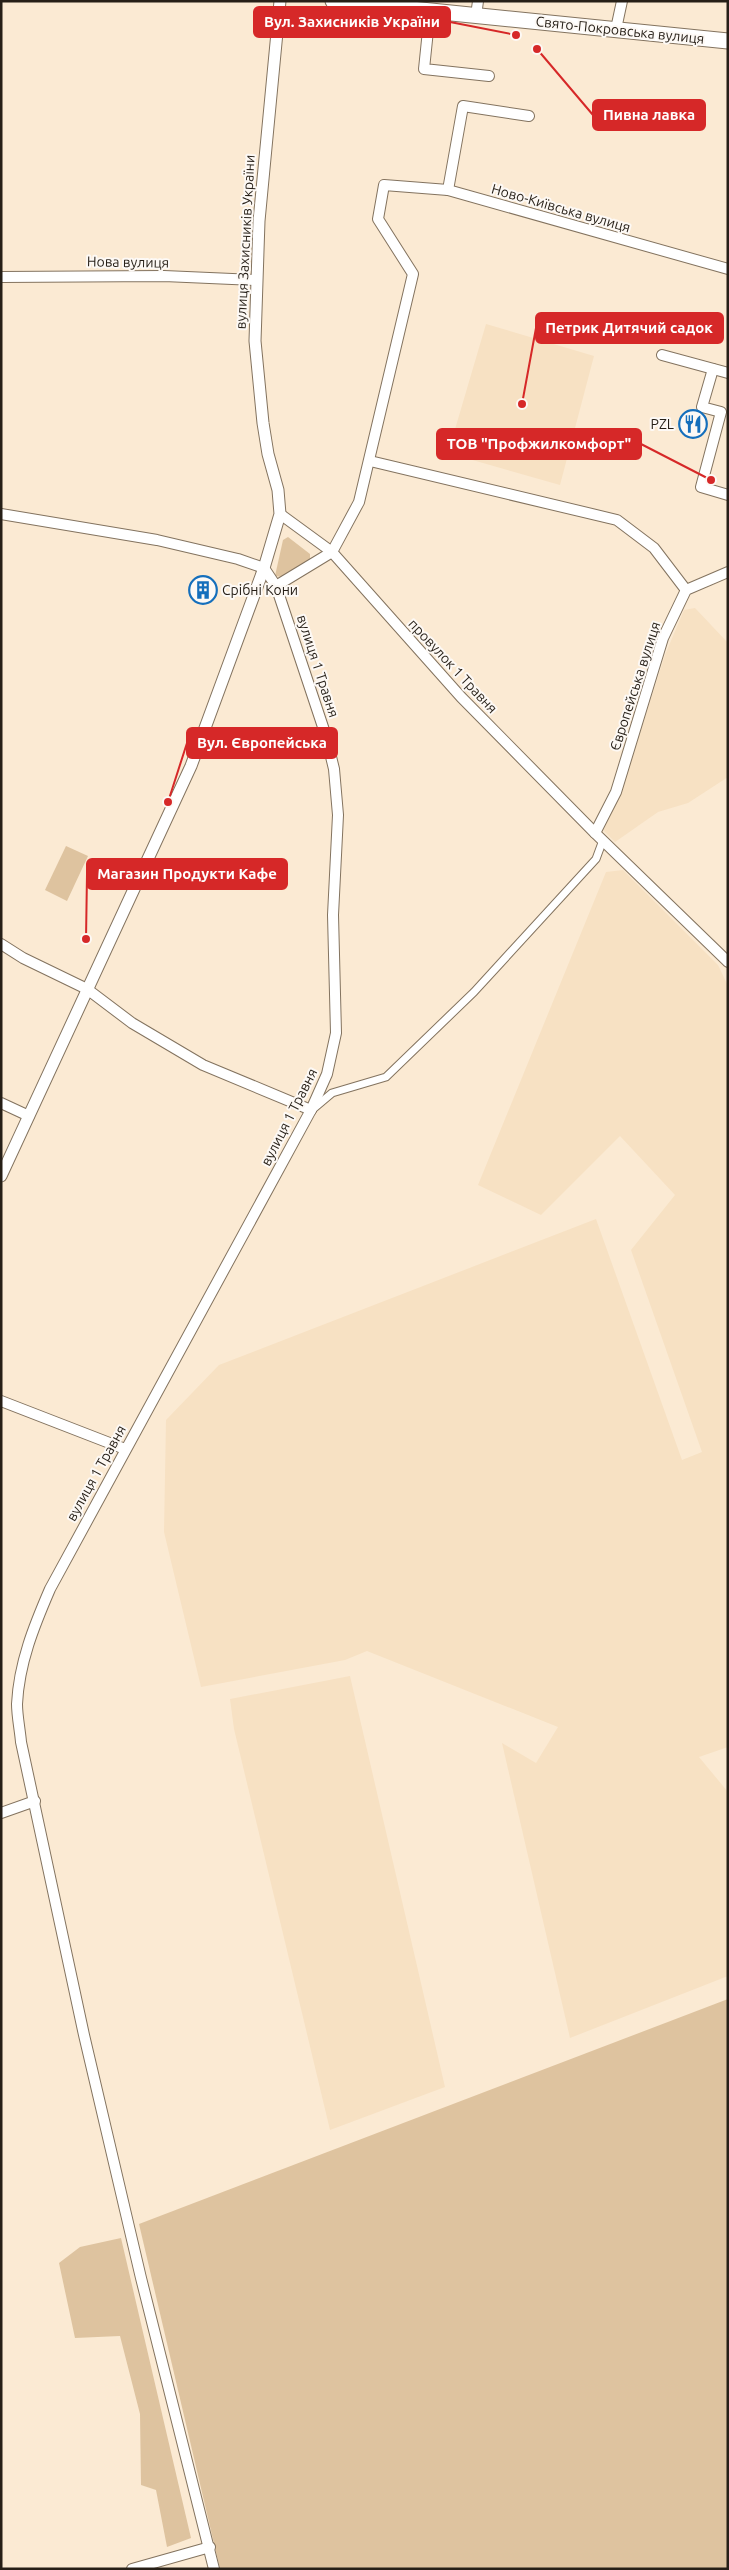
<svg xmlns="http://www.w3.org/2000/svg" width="729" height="2570" font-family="Ubuntu,sans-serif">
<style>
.built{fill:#f7e1c3}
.green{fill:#dec39f}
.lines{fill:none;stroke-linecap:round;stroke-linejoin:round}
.pedestrian-casing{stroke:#83735f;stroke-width:9}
.minor-casing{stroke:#83735f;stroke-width:12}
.tertiary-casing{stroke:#83735f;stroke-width:13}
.primary-casing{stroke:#83735f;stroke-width:17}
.pedestrian{stroke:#fff;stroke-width:7}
.minor{stroke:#fff;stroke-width:10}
.tertiary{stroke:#fff;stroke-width:11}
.primary{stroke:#fff;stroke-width:15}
.labels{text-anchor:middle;stroke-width:4;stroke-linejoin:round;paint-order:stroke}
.street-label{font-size:14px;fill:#261f17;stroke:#fdf9f5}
.poi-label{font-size:14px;fill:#261f17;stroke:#fdf9f5;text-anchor:end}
.leader{fill:none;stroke:#d62828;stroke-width:2}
.callout-dot{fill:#d62828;stroke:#fdf9f5;stroke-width:2}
.callout{fill:#d62828;stroke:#d62828;stroke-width:2}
.callout-label{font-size:15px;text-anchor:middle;font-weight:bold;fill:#fff}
</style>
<rect width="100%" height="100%" fill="#fbead3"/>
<g class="built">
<path d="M486 324 594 356 560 485 448 453Z"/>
<path d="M695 608 728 643V777L688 803 658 812 615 842 603 830 620 795 665 655 684 610Z"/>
<path d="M623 870 718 965 728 986V1747L699 1757 728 1792V1976L570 2038 502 1743 536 1763 558 1727 367 1651 345 1660 201 1687 164 1532 166 1420 219 1365 596 1219 682 1460 702 1452 631 1250 675 1195 620 1136 541 1215 478 1185 606 872Z"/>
<path d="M350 1676 445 2087 330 2130 234 1729 230 1699Z"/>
</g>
<g class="green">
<path d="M288 537 310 554V560L282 577 275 576 283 540Z"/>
<path d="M66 846 88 856 67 901 45 890Z"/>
<path d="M728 1999V2569H220L139 2224Z"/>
<path d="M121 2238 191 2538 167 2547 156 2490 141 2485 140 2414 120 2336 75 2338 59 2263 80 2247Z"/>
</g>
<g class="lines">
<defs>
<path id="pedestrian" d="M313 1109 332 1093 386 1077 474 992 596 859 603 840"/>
<g id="minor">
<path d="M430 11 424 69 489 76"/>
<path d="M476 16 478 1"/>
<path d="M616 29 622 1"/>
<path d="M448 190 463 106 529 116"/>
<path d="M1 277 164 276 255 280"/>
<path d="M662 355 728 373"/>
<path d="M713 369 702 407 721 412 701 487 728 495"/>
<path d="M370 461 617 520 654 548 686 590"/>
<path d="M1 514 157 540 238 559 264 568 276 586 326 736 334 769 338 815 333 915 336 1033 327 1074 311 1110 50 1589C34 1626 19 1663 17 1704 17 1716 20 1730 21 1742L84 2035 141 2278 214 2569"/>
<path d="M280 514 332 552 461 697 595 833 728 962"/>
<path d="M276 586 332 552 359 502 413 274 378 219 384 185 448 190 728 269"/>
<path d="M595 833 616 792 663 638 686 590 728 572"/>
<path d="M1 944 23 958 87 989 132 1023 203 1065 311 1110"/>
<path d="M1 1103 29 1116"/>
<path d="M1 1401 125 1449"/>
<path d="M1 1813 35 1801"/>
<path d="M132 2569 210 2547"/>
</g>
<path id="tertiary" d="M1 1176 191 766 264 568 280 514 278 490 268 454 263 423 255 341 259 221 280 1"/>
<path id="primary" d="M333 1 728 41"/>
</defs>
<use href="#pedestrian" class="pedestrian-casing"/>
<use href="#minor" class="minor-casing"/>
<use href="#tertiary" class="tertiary-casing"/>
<use href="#primary" class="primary-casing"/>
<use href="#pedestrian" class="pedestrian"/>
<use href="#minor" class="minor"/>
<use href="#tertiary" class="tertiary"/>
<use href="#primary" class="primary"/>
</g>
<defs>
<symbol id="restaurant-ring" viewBox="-11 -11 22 22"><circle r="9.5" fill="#fdf9f5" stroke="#156fbc" stroke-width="1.5"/><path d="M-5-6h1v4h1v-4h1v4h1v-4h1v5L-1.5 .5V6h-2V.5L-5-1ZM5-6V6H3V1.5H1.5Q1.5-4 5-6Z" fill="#156fbc"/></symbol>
<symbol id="building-ring" viewBox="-11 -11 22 22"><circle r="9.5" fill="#fdf9f5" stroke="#156fbc" stroke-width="1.5"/><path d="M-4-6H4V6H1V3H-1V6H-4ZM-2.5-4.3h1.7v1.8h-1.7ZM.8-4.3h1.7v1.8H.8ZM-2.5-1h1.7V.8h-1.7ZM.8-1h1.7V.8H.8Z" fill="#156fbc"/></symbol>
</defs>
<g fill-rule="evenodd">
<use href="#restaurant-ring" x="677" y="408" width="32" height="32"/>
<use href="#building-ring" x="187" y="574" width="32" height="32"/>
</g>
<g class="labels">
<g class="street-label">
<text transform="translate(620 30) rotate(6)" y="5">Свято-Покровська вулиця</text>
<text transform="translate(561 208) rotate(16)" y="5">Ново-Київська вулиця</text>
<text transform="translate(245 242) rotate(-87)" y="5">вулиця Захисників України</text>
<text transform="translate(128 262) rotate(1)" y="5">Нова вулиця</text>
<text transform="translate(318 666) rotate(72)" y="5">вулиця 1 Травня</text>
<text transform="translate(453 666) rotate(47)" y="5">провулок 1 Травня</text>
<text transform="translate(635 686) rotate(-72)" y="5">Європейська вулиця</text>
<text transform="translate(289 1117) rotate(-63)" y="5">вулиця 1 Травня</text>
<text transform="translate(96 1473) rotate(-61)" y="5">вулиця 1 Травня</text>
</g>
<g class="poi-label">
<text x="674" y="429">PZL</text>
<text x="222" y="595" text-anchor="start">Срібні Кони</text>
</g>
</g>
<path class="leader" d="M516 35L450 22M537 49L593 115M522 404L536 328M711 480L641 444M168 802L187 743M86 939L87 874"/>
<g class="callout-dot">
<circle cx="516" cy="35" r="5"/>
<circle cx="537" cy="49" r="5"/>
<circle cx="522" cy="404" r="5"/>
<circle cx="711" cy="480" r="5"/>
<circle cx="168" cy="802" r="5"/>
<circle cx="86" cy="939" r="5"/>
</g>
<g class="callout">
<rect x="254" y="7" width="196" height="30" rx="5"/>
<rect x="593" y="100" width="112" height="30" rx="5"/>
<rect x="536" y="313" width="187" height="30" rx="5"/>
<rect x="437" y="429" width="204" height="30" rx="5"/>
<rect x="187" y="728" width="150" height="30" rx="5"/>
<rect x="87" y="859" width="200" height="30" rx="5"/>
</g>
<g class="callout-label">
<text x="352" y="27">Вул. Захисників України</text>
<text x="649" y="120">Пивна лавка</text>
<text x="629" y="333">Петрик Дитячий садок</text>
<text x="539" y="449">ТОВ "Профжилкомфорт"</text>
<text x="262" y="748">Вул. Європейська</text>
<text x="187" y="879">Магазин Продукти Кафе</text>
</g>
<rect width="729" height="2570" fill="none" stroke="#261f17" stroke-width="5"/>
</svg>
